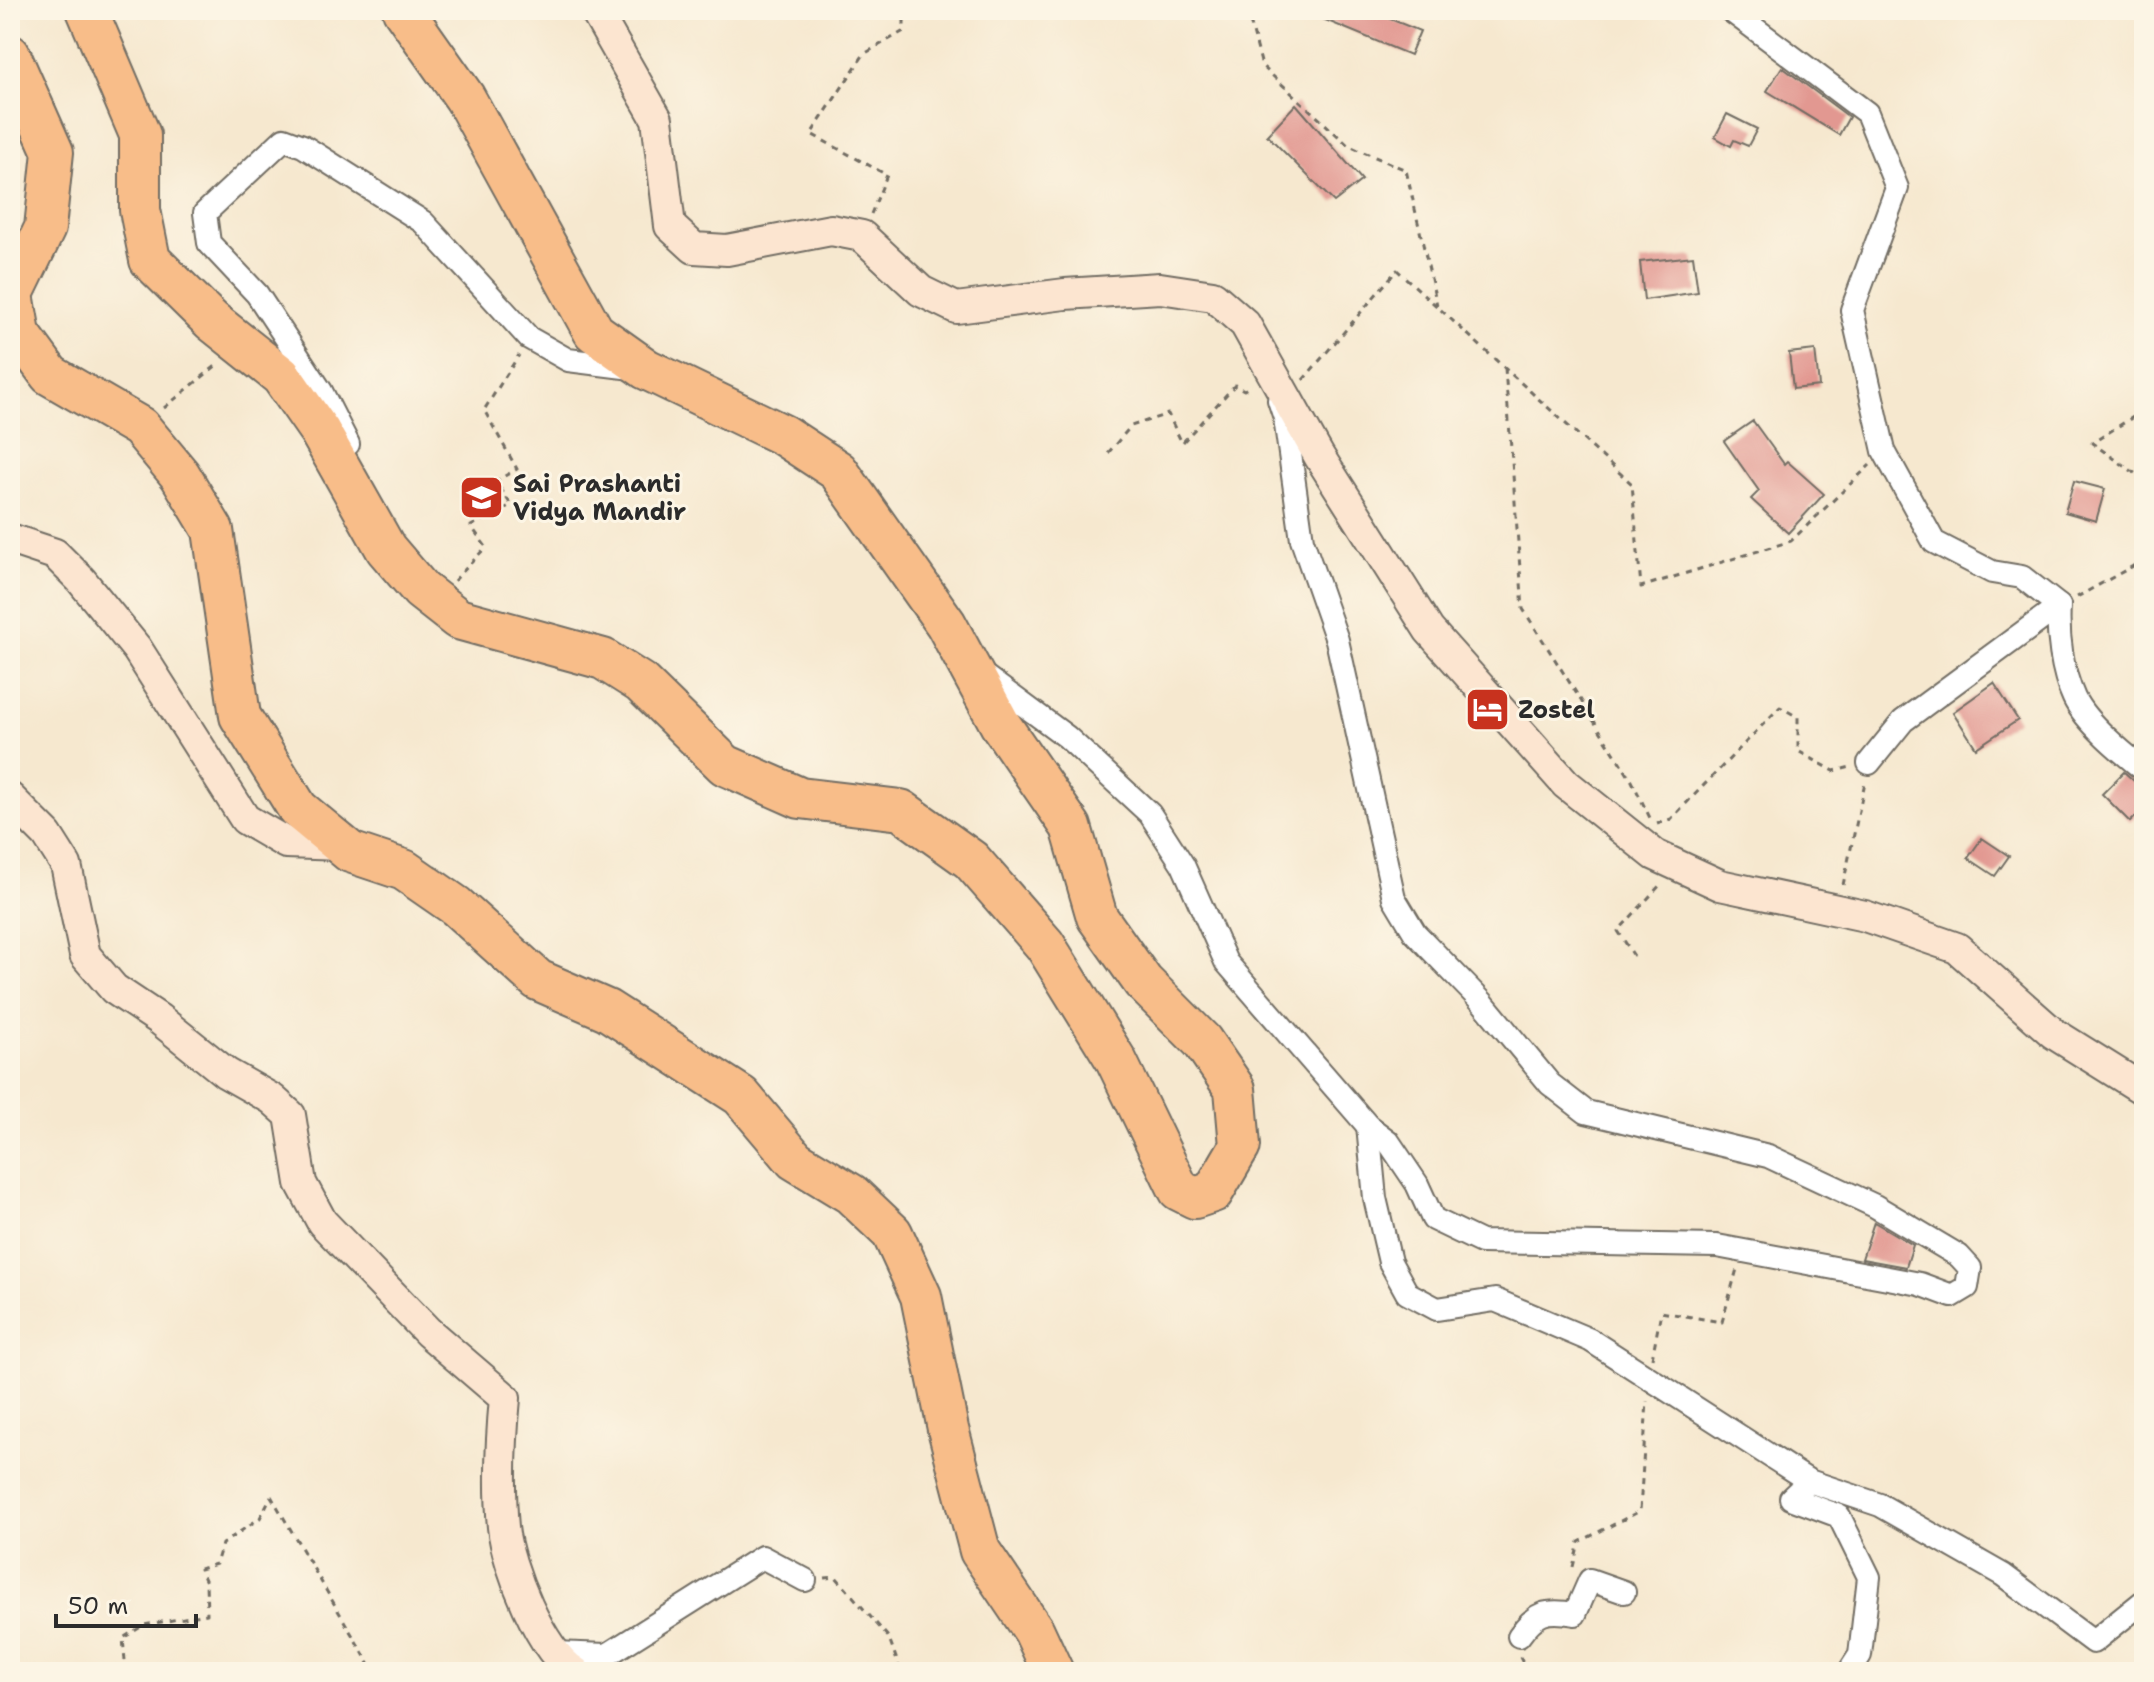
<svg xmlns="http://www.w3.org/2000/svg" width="2154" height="1682" font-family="'Shantell Sans',sans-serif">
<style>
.building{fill:#e29891}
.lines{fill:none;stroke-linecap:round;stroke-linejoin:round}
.street-casing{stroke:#726d64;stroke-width:26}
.secondary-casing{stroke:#726d64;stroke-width:34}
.highway-casing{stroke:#726d64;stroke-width:44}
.path{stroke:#726d64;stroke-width:3;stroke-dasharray:6 6;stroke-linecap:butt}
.street{stroke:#fff;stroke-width:22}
.secondary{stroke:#fce5d0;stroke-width:30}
.highway{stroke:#f8bd89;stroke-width:40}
.labels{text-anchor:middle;stroke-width:6;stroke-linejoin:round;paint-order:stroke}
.poi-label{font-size:24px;font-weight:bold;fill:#2b2b2b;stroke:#fcf5e5;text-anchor:start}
</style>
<rect width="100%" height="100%" fill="#fcf5e5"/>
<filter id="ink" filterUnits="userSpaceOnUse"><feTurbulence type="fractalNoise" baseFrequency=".0125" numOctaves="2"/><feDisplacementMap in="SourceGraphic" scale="16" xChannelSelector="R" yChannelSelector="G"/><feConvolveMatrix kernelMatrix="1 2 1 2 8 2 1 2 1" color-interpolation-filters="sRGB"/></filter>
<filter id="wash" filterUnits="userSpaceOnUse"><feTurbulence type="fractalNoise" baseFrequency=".006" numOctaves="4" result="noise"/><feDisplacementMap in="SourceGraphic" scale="32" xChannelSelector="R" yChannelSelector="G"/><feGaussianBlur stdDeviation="1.8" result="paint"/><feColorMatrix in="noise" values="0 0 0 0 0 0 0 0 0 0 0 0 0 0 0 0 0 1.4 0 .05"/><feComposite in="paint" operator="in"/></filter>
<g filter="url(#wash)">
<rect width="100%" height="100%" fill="#f6e8cf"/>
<g id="blocks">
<g class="building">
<path d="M1301 10H1368L1420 31 1410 55Z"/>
<path d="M1782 67 1849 117 1839 135 1767 91Z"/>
<path d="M1296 104 1362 180 1334 202 1267 135Z"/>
<path d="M1727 114 1757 129 1748 146 1734 140 1731 146 1715 137Z"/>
<path d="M1693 256 1698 292 1644 300 1640 262Z"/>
<path d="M1815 350 1819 386 1793 389 1789 353Z"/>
<path d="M1753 421 1784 464 1787 461 1824 494 1788 533 1751 499 1759 491 1724 441Z"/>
<path d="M2074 481 2105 489 2096 521 2065 512Z"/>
<path d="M1994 683 2018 720 1976 748 1953 712Z"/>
<path d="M2124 772 2144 790V809L2130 822 2102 794Z"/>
<path d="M1982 838 2009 856 1995 876 1968 858Z"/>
<path d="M1874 1222 1913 1245 1906 1267 1862 1259Z"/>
</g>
</g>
</g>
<g filter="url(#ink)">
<use href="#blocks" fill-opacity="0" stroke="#726d64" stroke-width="2"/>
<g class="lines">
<defs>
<g id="street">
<path d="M1730 10 1867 113 1897 188 1852 310 1884 451 1934 542 1992 572 2022 577 2059 606C2057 634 2062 672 2074 698 2086 723 2123 753 2144 770"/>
<path d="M348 444 321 391 257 294 209 243 205 213 284 139 303 146 423 222 529 338 568 360 632 368"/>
<path d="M982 674 1067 737 1150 814 1183 865 1226 962 1368 1126 1388 1141 1417 1184 1433 1219 1481 1242 1717 1246 1920 1284 1952 1296 1967 1287 1970 1268 1959 1256 1875 1206 1768 1156 1586 1112 1550 1084 1483 1003 1415 933 1394 898 1337 640 1302 540 1285 418 1279 400"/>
<path d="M1869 763 1903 721 2059 606"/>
<path d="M1368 1126 1375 1198 1390 1262 1407 1293 1437 1309 1495 1300 1590 1340 1809 1481 1880 1505 2003 1575 2093 1642 2144 1601"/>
<path d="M1809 1481 1791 1498 1839 1516 1869 1577 1860 1655 1849 1672"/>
<path d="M1519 1636C1536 1612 1546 1609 1575 1614L1590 1580 1624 1592"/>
<path d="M555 1653 607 1655 762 1557 805 1580"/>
</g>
<g id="secondary">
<path d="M595 10 657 119 670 226 694 248 727 250 831 230 862 236 921 291 956 308 1065 294 1160 288 1213 296 1245 324 1319 456 1429 630 1566 784 1655 855 1720 885 1865 916 1957 948 2053 1033 2144 1090"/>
<path d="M10 539 55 554 81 580 137 649 245 819 286 843 341 845"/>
<path d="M10 798 47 835 66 865 85 955 114 989 159 1019 226 1073 272 1099 290 1115 301 1183 322 1222 428 1332 505 1398C501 1441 499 1484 503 1527 507 1566 541 1652 575 1672"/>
</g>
<g id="highway">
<path d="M87 10 140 135V210L150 260 212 321 281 376 320 432 386 549 421 590 458 619 603 659 641 683 725 765 800 798 901 810 971 860 1045 945 1116 1060 1179 1190 1195 1198 1213 1192 1240 1146 1235 1089 1202 1041 1143 982 1097 917 1071 827 1000 724 946 624 838 471 783 435 646 369 594 332 465 98 403 10"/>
<path d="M10 55 53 152 45 228 13 294 20 334 50 375 140 427 180 475 213 530 240 716 298 809 350 852 404 870 456 906 538 980 607 1010 741 1096 795 1160 851 1194 892 1233 921 1296 948 1429 980 1551 1034 1631 1053 1672"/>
</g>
</defs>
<use href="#street" class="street-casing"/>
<use href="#secondary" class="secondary-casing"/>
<use href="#highway" class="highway-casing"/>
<g class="path">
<path d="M1247 10 1262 66 1349 146 1406 170 1437 305"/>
<path d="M871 214 887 175 811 134 864 54 904 31V10"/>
<path d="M1505 368 1523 609 1632 781 1651 820"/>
<path d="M1303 380 1397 270 1632 484 1641 587 1791 541 1870 465"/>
<path d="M164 408 217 365"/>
<path d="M2144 410 2092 443 2139 476 2144 489"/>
<path d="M1108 453 1131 426 1168 414 1182 443 1235 385 1244 390 1251 386"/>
<path d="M454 581 486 547 471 526 511 505 496 481 517 469 484 410 519 355"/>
<path d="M2077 597 2144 560"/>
<path d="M1657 824 1671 819 1780 707 1798 717V751L1834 771 1851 767"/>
<path d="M1843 885 1865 783"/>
<path d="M1634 956 1618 931 1662 883"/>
<path d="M1652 1358 1661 1312 1722 1322 1737 1269"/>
<path d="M271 1496 374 1672"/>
<path d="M1573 1567 1579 1542 1640 1511 1647 1401"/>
<path d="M825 1578 836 1577 889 1638 901 1672"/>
<path d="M1520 1657 1527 1672"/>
<path d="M126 1672 123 1638 144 1625 207 1614 206 1582 200 1569 216 1564 222 1544 260 1518 271 1496"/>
</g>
<use href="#street" class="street"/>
<use href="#secondary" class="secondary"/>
<use href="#highway" class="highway"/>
</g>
</g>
<defs>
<symbol id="school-square" viewBox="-11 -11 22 22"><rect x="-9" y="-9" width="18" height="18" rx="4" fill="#c8321e" stroke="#fcf5e5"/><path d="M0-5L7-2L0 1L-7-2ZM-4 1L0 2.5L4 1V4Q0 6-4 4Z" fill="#fff"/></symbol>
<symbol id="hotel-square" viewBox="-11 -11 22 22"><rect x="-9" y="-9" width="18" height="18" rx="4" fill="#c8321e" stroke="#fcf5e5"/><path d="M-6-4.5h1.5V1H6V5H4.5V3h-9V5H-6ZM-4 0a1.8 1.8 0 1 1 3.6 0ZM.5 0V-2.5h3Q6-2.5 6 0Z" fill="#fff"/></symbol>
</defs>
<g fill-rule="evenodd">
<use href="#school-square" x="456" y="472" width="51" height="51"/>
<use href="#hotel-square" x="1462" y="684" width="51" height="51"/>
</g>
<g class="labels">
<g class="poi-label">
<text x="513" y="492">Sai Prashanti<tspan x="513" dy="28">Vidya Mandir</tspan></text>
<text x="1518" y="718">Zostel</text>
</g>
</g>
<rect width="2154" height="1682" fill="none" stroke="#fcf5e5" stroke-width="40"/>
<path d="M56 1614v12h140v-12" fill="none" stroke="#2b2b2b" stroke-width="4"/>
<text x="68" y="1614" font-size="24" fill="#2b2b2b" stroke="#fcf5e5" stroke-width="6" paint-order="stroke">50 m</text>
</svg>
